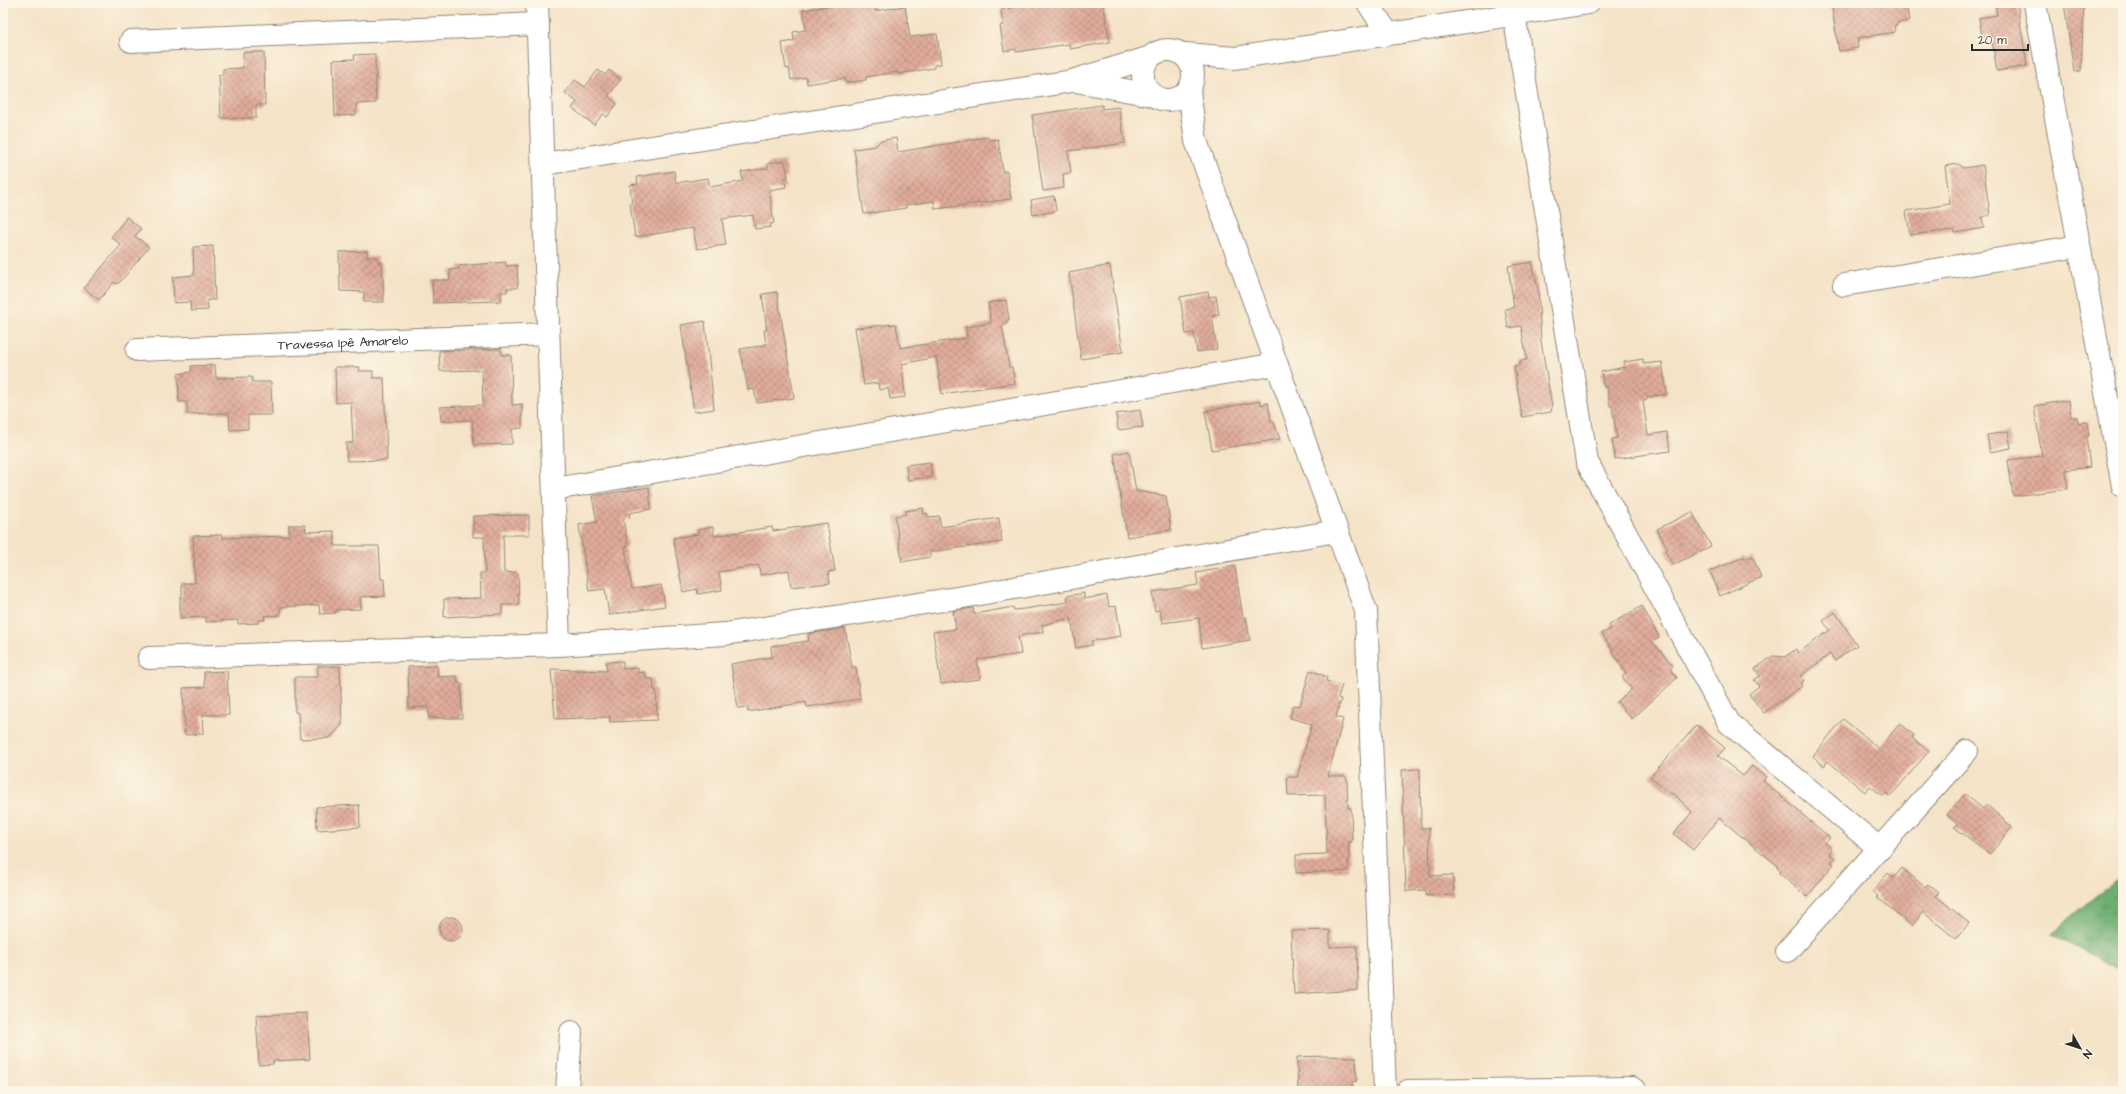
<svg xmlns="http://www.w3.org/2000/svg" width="2126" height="1094" font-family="'Architects Daughter',sans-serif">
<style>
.forest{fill:url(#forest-crowns);stroke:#4c6c4e}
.building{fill:url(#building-cross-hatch)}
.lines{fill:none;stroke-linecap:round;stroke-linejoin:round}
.minor-casing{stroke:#908779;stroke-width:24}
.minor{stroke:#fff;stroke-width:22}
.labels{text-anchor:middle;stroke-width:3.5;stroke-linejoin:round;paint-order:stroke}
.street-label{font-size:13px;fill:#2b2b2b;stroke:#fcf5e5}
</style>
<defs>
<pattern id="forest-crowns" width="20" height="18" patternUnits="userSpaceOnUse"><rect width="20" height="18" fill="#6dae71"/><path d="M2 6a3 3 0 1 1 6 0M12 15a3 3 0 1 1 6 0" fill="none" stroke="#5a8e5d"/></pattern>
<pattern id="building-cross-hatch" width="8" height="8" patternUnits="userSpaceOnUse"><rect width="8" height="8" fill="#e1ac9b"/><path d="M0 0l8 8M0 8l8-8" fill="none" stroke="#b78c7f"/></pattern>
</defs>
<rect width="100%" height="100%" fill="#fcf5e5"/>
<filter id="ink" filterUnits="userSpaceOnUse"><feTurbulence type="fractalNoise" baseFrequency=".025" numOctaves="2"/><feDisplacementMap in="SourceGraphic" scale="8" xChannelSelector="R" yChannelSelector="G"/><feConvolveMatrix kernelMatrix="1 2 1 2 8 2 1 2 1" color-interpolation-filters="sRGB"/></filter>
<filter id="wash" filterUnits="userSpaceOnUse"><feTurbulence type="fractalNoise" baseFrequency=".012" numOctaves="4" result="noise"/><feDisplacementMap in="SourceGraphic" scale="16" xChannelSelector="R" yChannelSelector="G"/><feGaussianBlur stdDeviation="0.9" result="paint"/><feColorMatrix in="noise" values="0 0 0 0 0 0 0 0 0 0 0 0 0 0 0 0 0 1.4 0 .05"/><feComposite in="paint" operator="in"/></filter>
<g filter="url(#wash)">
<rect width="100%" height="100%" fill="#f4e3c7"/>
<path class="forest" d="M2123 874V973L2051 934Z"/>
<g id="blocks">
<g class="building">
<path d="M847 3H869V6L875 5V11L905 6 910 37 937 34 941 64 934 65V68L898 74 897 72 866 77V80L846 83 845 78 807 84 806 77 791 80 789 68 786 69 782 43 794 41 793 32 806 30 803 10Z"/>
<path d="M1025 3H1103L1110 42 1070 49 1069 44 1016 52V49L1004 51 1000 26 1003 25 1001 10 1025 6Z"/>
<path d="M1831 3H1906L1909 21 1897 23V26H1894L1895 32 1857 38 1858 48 1839 51Z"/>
<path d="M1995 3H2017L2027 66 1997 71 1991 35 1982 36 1979 18 1997 15Z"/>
<path d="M2064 3H2084L2081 71 2074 72Z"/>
<path d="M243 52H264L265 105H256V118H221L219 75H223V69L243 68Z"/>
<path d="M375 54 376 103 356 104V115L335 116 333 60 355 59 354 55Z"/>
<path d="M598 70 605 75 609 70 621 79 608 96 617 104 607 117 603 114 594 125 572 108 577 102 565 93 575 80 585 87Z"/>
<path d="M1102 105V109L1119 107 1125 143 1068 151 1071 173 1063 174 1064 188 1043 191 1032 115Z"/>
<path d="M988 137 989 140 998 139 1003 172 1007 171 1011 199 935 209 934 201 906 205V208L864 214 854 149 876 146 880 141 896 138 898 152Z"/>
<path d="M785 161 788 177 784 178 786 187 769 190 774 223 770 224 771 227 755 229 753 215 722 219 726 245 697 249 693 228 635 237 630 203H632L630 185 638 184 637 177 674 171 676 183 708 178 710 187 743 181 741 172 768 168V163Z"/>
<path d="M1958 164 1964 168 1983 165 1990 215 1982 217 1984 228 1955 233 1954 230 1910 235 1906 211 1950 204 1945 166Z"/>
<path d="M1054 196 1056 211 1033 215 1031 200Z"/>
<path d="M127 217 141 229 135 236 149 247 120 282 116 284 114 282 99 300 84 288 121 245 111 237Z"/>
<path d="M213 246 215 300H207L208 310 191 311 190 302 174 303 173 277 194 275 193 247Z"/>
<path d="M367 251V257H378V262H382L384 302H364V292L340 291 339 252Z"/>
<path d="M506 262V266L517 265 518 283 517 288H507V292H501V301L433 303 432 280H450V270L459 269V266Z"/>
<path d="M1532 262 1538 289 1541 341 1552 407 1551 412 1522 417 1514 366 1520 365V361L1527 360 1521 326 1508 328 1505 309 1514 307 1508 266Z"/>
<path d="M1110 265 1123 352 1081 359 1069 273Z"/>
<path d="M777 292 794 398 757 403 754 389 748 390 740 349 766 345 764 330H767L762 294Z"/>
<path d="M1208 292 1209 297 1216 296 1219 315 1212 316 1217 349 1197 352 1194 333 1186 334 1180 297Z"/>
<path d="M1006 300 1009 320H1007V324L1002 325 1009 367H1012L1015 383 942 394 936 357 902 364 905 397 890 399 888 388 879 390 878 383 864 385 855 328 896 324 900 348 967 338 966 327 991 323 988 303Z"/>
<path d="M705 321 714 409 694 412 681 325Z"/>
<path d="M501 349 502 355H511L512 405 522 404V428L512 429V444L474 445 472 420 441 421 440 407 483 405 482 370 440 371 439 351Z"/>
<path d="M1643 359V364L1662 362 1667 394 1647 397V400L1643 401 1648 435 1667 432 1670 451 1615 459 1612 439 1617 438 1612 406H1610L1607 387H1604L1601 372 1625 367 1624 362Z"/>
<path d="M215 365 216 378 252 377V382H271L272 415H248V429L230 430 229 413 187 414V402H179L178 374 191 372V366Z"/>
<path d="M335 367H360L359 371H373V378H384L387 460 347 461 346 443H353L351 402 336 403Z"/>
<path d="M2069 400 2071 417H2077L2078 423 2087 422 2089 436 2086 437 2090 467 2066 470 2068 489 2013 496 2008 460 2042 456 2034 406Z"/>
<path d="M1261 401V405L1268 403 1271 421 1273 420 1280 439 1212 450 1205 411Z"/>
<path d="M1140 410 1143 427 1118 430 1116 414Z"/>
<path d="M2008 432 2011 448 1990 452 1987 435Z"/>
<path d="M1129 451 1136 491 1166 496 1171 530 1127 537 1114 454Z"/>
<path d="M930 462 932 477 908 480 906 465Z"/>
<path d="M649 487 651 509 629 513 630 518 623 519 628 546 625 547 632 589 661 585 665 606 609 615 605 589 589 591 579 525 597 522 592 496Z"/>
<path d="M923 508 924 514 927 513 928 517 939 516 941 527 999 518 1002 542 930 552V557L902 562 895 516 906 514 905 511Z"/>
<path d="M1692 512 1711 546 1673 565 1665 551 1668 549 1657 529Z"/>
<path d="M529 515V535H503L504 572 518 573 519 605H502V614L444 617V599L481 598 480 573H485L484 537H473V516Z"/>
<path d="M827 523 835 571 828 572 830 583 791 587 789 570 760 575 759 565 719 572 722 590 698 594 697 589 683 592 673 538 698 534V530L713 527 714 536 772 527 773 531Z"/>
<path d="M289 525H305L306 532 334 531 335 546H379L381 579H384L385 596 360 597 361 609 336 610V613L320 614 319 605 280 607V615L264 616 265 620H259V623L238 624V620L206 622V617L180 618V597H182V583H195L193 536 222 535V538L289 536Z"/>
<path d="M1752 556 1761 577 1720 596 1710 571 1744 557 1745 559Z"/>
<path d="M1235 566 1243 618 1246 617 1250 640 1202 648 1199 618 1162 623 1160 610 1155 611 1152 592 1198 585 1196 573Z"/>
<path d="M1084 593V599L1107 595 1109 607 1116 606 1121 636 1091 641 1092 645 1076 648 1071 618 1042 625 1043 632 1018 636 1021 654 977 660 980 679 941 684 933 632 956 629 953 611 973 608 974 614 1013 607 1014 610 1024 609 1068 602 1067 596Z"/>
<path d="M1642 606 1659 637 1652 641 1673 666 1670 669 1677 678 1632 719 1617 702 1632 689 1622 677 1626 674 1602 633 1611 629 1609 625Z"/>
<path d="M1835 612 1857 645 1835 661 1830 654 1801 676 1804 681 1800 684 1802 686 1764 713 1749 694 1759 686 1754 680 1760 676 1755 669 1773 656 1785 657 1796 649 1798 653 1830 630 1823 621Z"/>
<path d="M845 628 852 667H856L860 699 807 707 806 702 748 712 747 707 738 708 731 664 772 657 771 646 809 641 808 634Z"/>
<path d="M623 661V669L638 668V673L645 672 646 679H653L654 690H656L657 720 610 722V717L555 719 551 669 607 671 606 662Z"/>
<path d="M318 666H340L342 725 330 738 300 739 298 713 295 712V677H318Z"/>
<path d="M437 666 438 677 457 676V683H461L462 718H429L428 707 409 708 408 667Z"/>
<path d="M1310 670 1327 677 1326 681 1342 685 1338 698 1341 699 1336 717 1343 719 1328 776H1345L1347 779 1348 808H1351L1352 842H1349L1348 871 1296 873V855L1327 854 1325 795 1288 796 1287 777H1297L1312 724 1290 718 1293 705 1300 706Z"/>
<path d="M227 671 229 715H202L203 734 185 735 183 688 205 687 204 672Z"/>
<path d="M1843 719 1879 749 1900 723 1914 735 1912 738 1929 751 1890 797 1886 793 1883 796 1870 786 1865 792 1828 761 1824 766 1813 756Z"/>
<path d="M1697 725 1725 748 1718 756 1743 776 1752 766 1766 777 1763 781 1830 838 1825 843 1832 849 1829 853 1834 858 1831 862 1834 864 1807 897 1779 873 1781 871 1777 867 1778 866 1719 818 1693 850 1674 834 1692 812 1674 794H1671L1650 777Z"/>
<path d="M1420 769 1421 828H1429L1430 876 1453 875 1454 895 1426 896V890L1406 891 1402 770Z"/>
<path d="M1965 794 1983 809 1987 805 2012 827 1990 854 1954 827 1957 824 1947 815Z"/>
<path d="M359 805 360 827 317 830 316 807Z"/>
<path d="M1902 868 1925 887 1928 884 1939 893 1936 896 1969 923 1956 939 1923 912 1912 926 1877 897 1879 896 1873 891 1888 873 1894 878Z"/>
<circle cx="451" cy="929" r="12"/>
<path d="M1330 930V947L1357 946 1358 990 1294 994 1291 931Z"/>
<path d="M307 1013 310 1059 273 1061V1064L259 1065 256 1015Z"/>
<path d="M1325 1056 1356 1057 1357 1081 1353 1082V1091H1298L1297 1057Z"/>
</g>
</g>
</g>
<g filter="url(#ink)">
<use href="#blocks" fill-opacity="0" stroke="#908779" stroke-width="1"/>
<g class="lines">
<defs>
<g id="minor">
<path d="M537 3 559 645 725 634 963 597 1336 531"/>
<path d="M1368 3 1388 34"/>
<path d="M2035 3 2123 486"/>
<path d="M1514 14 1587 462 1729 723 1880 849"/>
<path d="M131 41 538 24"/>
<circle cx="1168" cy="75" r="25"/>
<path d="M1185 54 1235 58 1588 3"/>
<path d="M1076 81 1152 95"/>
<path d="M1189 91 1196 141 1366 611 1385 1091"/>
<path d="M543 164 1072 81 1148 58"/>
<path d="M1844 285 2079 246"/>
<path id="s1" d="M137 350 548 334"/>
<path d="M555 489 1276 364"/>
<path d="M149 658 559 645"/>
<path d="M1787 951 1967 751"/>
<path d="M567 1091 571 1032"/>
<path d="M1408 1091 1632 1088 1636 1091"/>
</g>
</defs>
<use href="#minor" class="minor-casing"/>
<use href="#minor" class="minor"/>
</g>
</g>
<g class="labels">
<g class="street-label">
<text dy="5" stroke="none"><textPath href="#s1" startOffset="206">Travessa Ipê Amarelo</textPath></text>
</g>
</g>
<rect width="2126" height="1094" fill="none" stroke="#fcf5e5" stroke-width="16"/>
<g transform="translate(2080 1048) rotate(129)" stroke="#fcf5e5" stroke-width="3" paint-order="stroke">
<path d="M0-3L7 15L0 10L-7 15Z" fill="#2b2b2b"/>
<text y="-6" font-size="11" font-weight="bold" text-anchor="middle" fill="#2b2b2b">N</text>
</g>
<path d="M1972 44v6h56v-6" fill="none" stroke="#2b2b2b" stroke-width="2"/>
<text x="1978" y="44" font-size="12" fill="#2b2b2b" stroke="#fcf5e5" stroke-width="3" paint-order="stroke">20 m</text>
</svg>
